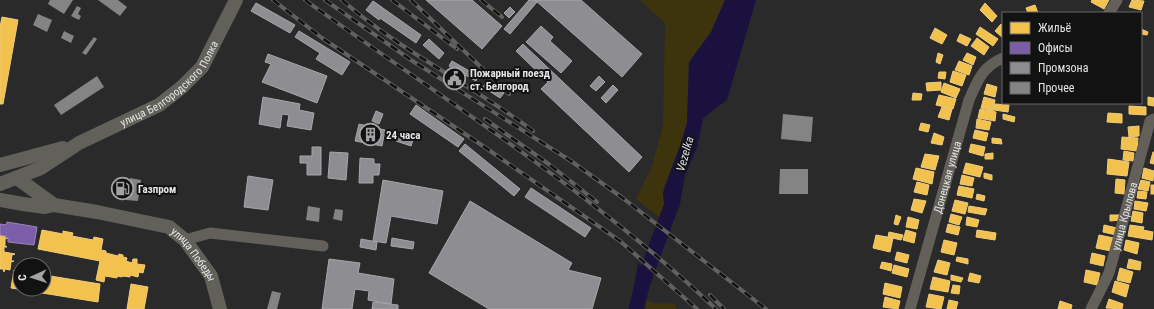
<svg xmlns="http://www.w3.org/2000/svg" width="1154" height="309" font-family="'Roboto Condensed',sans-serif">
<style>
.green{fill:#3d340e}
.water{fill:#1b113f}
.homes{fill:#f2c14e;stroke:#eecc7c}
.offices{fill:#7b5ea7;stroke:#9a86ba}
.industry{fill:#8d8d92;stroke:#a7a7ab}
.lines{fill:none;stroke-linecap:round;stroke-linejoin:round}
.river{stroke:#1b113f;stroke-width:15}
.building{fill:#848485}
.minor{stroke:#626058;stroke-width:11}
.major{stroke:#626159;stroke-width:14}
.rail-casing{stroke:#62615f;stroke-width:4}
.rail{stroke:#121213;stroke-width:2.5;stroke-dasharray:8;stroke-linecap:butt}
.labels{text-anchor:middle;stroke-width:4;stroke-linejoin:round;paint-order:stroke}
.poi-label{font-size:11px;font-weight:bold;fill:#e4e4e6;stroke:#121213;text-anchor:start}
.street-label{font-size:11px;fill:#e4e4e6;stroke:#121213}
.water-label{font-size:12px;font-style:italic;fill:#dedef0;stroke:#121213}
</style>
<rect width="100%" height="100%" fill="#2a2a2b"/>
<g class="green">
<path d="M640 0H725L711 32 689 63 687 123 681 143 665 186 663 193 665 213 663 220 636 199 652 166 663 126 665 23Z"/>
<path d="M647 301C657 305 665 302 675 304L677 309H645Z"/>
</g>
<g class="water">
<path d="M725 0H756L727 100 703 118 697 148 685 175 680 204 671 225 663 220 665 213 663 193 665 186 681 143 687 123 689 62 711 32Z"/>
<path d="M638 263 653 277 641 309H630Z"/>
</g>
<g class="homes">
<path d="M1092 0H1109L1104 9 1091 2Z"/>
<path d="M1132 0 1144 1 1141 10 1129 7Z"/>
<path d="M985 3 997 16 992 22 980 10Z"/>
<path d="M1035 5 1038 13H1028L1026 8Z"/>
<path d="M2 17 18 20 3 104H0V27Z"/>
<path d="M1001 24 1003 25V38L995 31Z"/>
<path d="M980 27 998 39 993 46 976 34Z"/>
<path d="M935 28 947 35 942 44 930 38Z"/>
<path d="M1141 29 1148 32 1147 35 1141 34Z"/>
<path d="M960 34 971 39 967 46 957 41Z"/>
<path d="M977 38 989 47 984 55 971 46Z"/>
<path d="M938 53 943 55 940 64 936 62Z"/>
<path d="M967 53 976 57 973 65 963 60Z"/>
<path d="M959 61 972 66 969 75 955 70Z"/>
<path d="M953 71 966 75 962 86 950 82Z"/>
<path d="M939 72H946L945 79 938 78Z"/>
<path d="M941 82V90L927 91 926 83Z"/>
<path d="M944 83 960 89 956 98 941 92Z"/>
<path d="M987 84 997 87 995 97 984 94Z"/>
<path d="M913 93 922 94 921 100H912Z"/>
<path d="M939 95 956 99 953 109 936 105Z"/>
<path d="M984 97 995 100 993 111 981 108Z"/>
<path d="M1148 97 1154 98V106L1148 105Z"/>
<path d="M995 104 1009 105 1008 112 994 110Z"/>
<path d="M1129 106 1146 107V115L1129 114Z"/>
<path d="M942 107 952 109 949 120 938 117Z"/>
<path d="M980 109 996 112 995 121 978 118Z"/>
<path d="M1108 113 1122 114V123L1107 122Z"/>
<path d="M1003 114 1015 117 1014 122 1003 119Z"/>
<path d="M977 119 991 122 989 130 976 128Z"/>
<path d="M921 123 930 125 928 132 919 130Z"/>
<path d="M1139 126V136L1129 137 1128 127Z"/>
<path d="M975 130 988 133 986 141 973 138Z"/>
<path d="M934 133 944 137 942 145 931 143Z"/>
<path d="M1122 137 1138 138 1137 151 1121 149Z"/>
<path d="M992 138 1001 139 1002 144 992 143Z"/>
<path d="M971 144 985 147 983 156 969 152Z"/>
<path d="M1124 151 1134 153 1133 161 1123 160Z"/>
<path d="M1153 152H1154V164L1150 163Z"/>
<path d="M993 153V159H985V154Z"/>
<path d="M925 154 939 156 935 170 921 167Z"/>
<path d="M1108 159 1129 162 1127 176 1107 174Z"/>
<path d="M966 163 983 167 980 177 963 173Z"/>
<path d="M916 168 934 172 932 184 913 179Z"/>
<path d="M1144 168 1154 171 1153 181 1142 178Z"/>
<path d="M984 173 992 175V180L984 178Z"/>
<path d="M962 175 974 178 972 186 960 184Z"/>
<path d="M1116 179 1125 180 1124 194 1115 193Z"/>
<path d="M1141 180 1150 182 1148 191 1138 189Z"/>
<path d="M917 182 929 185 927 195 914 192Z"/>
<rect x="1151" y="185" width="3" height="9"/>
<path d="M959 186 974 189 972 198 957 195Z"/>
<path d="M1138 191 1147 192 1146 199 1137 198Z"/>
<path d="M977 194 985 196 984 201 976 199Z"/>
<path d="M914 199 926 201 922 213 911 210Z"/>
<path d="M955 200 968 203 965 214 952 211Z"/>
<path d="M1135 201 1148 203 1146 211 1134 209Z"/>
<path d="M969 206 987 209 985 215 968 212Z"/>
<path d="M1133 211 1143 213 1142 223 1131 221Z"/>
<path d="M951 214 962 217 959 225 949 222Z"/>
<path d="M896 215 901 217 898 225 894 224Z"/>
<path d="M1110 215H1121V220L1110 221Z"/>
<path d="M908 217 919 220 917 229 906 227Z"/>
<path d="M967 217 979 220 977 227 966 225Z"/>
<path d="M948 224 960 227 958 235 946 232Z"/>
<path d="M1104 225 1117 228 1116 235 1103 232Z"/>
<path d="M1130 225 1144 227 1143 230 1153 232 1152 240 1128 236Z"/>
<path d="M42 230 63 234V231L73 233 72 236 93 240 94 237 103 239 101 250 106 251V253L118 256 119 254 123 255V257L127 258 126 261 132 263 133 259H137V264L145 265 143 273 139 272 138 277 130 275V277L122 276V277L117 276V278L105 276 104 282 96 280 100 261 38 249Z"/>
<path d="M906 230 916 233 914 243 903 240Z"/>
<path d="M977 230 996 233 995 240 976 237Z"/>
<path d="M889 232 903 235 901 240 888 237Z"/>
<path d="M0 235 8 238 5 239V246L7 247H4V252L15 254 12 255 11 261H14L11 262 10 270 5 269 4 272 3 269H0Z"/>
<path d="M876 235 893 238 890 252 873 248Z"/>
<path d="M1099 235 1114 238 1111 251 1096 248Z"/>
<path d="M944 240 957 243 954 255 941 252Z"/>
<path d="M1126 240 1139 243 1137 254 1124 250Z"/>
<path d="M897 252 909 255 907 263 895 260Z"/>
<path d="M1092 253 1105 256 1103 266 1090 263Z"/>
<path d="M957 257 968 259V264L956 261Z"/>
<path d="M1129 259 1141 262 1140 270 1127 268Z"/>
<path d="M938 260 950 263 947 275 934 272Z"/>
<path d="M882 262 892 264 891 271 880 268Z"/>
<path d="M894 265 909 269 907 277 892 273Z"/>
<path d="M1120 268 1133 272 1130 283 1117 280Z"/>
<path d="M14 270 20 271V289H44V275L100 284 98 302 11 288Z"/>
<path d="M1086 270 1100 273 1097 285 1084 282Z"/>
<path d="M970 273 981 276 979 283 968 281Z"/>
<path d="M951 275 963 278 961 282 951 280Z"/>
<path d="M933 277 950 281 948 292 930 289Z"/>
<path d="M1115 281 1129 285 1126 297 1112 292Z"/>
<path d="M885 283 902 287 900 298 883 294Z"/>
<path d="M131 284 148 287 144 309H127Z"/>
<path d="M953 285 960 286 959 294 951 293Z"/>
<path d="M929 294 944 297 941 309 926 307Z"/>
<path d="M885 297 900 301 898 309 883 307Z"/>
<path d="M1109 299 1123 304 1122 309 1106 308Z"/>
<path d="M949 300 958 302 956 309H947Z"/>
<path d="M1060 301 1072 305 1071 309H1058Z"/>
</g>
<path class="offices" d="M7 222 37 227 34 245 8 242V238H6V236L0 235V224L6 225Z"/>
<g class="industry">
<path d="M426 0H472L502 26 482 49Z"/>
<path d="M529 0H535L537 2 510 34 504 29Z"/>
<path d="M535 0H581L642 54 622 77Z"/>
<path d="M373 1 421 35 416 43 380 18 379 20 366 10Z"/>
<path d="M256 3 295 25 290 33 251 11Z"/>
<path d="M510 7 515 12 509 18 504 13Z"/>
<path d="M541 26 553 37 550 41 572 61 561 73 526 42Z"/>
<path d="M299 31 350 62 342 75 316 59 320 53 295 37Z"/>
<path d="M429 39 444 53 439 59 423 45Z"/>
<path d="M523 44 642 157 629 172 541 89 548 82 516 51Z"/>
<path d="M268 54 327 76 317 103 262 82 271 64 265 62Z"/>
<path d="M452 61 478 76 476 81 449 66Z"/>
<path d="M599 76 605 82 596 91 590 86Z"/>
<path d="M487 81 504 93 500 98 483 87Z"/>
<path d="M613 85 618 90 606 103 601 98Z"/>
<path d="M263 97 300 104 299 110 314 113 311 130 287 126 289 115 282 114 280 128 259 124Z"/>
<path d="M416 105 464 139 458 147 410 114Z"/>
<path d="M376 111 383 114 379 124 372 121Z"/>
<path d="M359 124 385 130 382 146 355 141Z"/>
<path d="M399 133 414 137 411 146 396 141Z"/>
<path d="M465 144 520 189 514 196 459 151Z"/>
<path d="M312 147H321V175H307V163H300V156H312Z"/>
<path d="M330 152 348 153 346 180 328 178Z"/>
<path d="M360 158 374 159V164H380L379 175H373V183H359Z"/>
<path d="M248 176 273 180 268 210 244 207Z"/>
<path d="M383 180 443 191 437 224 391 216 386 243 373 241Z"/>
<path d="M531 188 591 228 585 237 525 197Z"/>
<path d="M470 201 572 263 568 270 601 278 592 309H489L429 273Z"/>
<path d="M392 238 414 242 413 249 391 246Z"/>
<path d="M361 239 377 242 376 250 360 247Z"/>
<path d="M329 259 360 263 358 273 394 279 391 304 368 300 369 291 355 289 352 309H322Z"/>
<path d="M373 302 398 305V309H372Z"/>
</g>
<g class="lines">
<path class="river" d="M636 309 643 282 672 204"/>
</g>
<g class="building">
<path d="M50 0H73L64 14 48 4Z"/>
<path d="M98 0H118L127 7 120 16Z"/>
<path d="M77 6 81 8 78 14 81 16 79 20 71 16Z"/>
<path d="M38 14 52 20 47 32 33 25Z"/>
<path d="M64 31 74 36 71 43 61 38Z"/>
<path d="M94 37 97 39 86 55 82 53Z"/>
<path d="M97 76 104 87 61 115 54 105Z"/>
<path d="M783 114 813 117 811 142 781 139Z"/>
<path d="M780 169H808V194H779Z"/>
<path d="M130 178 141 180 138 201 126 200Z"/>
<path d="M308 206 320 208 319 222 306 220Z"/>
<path d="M335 209 343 210 342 221 333 219Z"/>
<path d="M272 291 281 293 277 309H267Z"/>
</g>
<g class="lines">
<g class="minor">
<path d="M1109 13 1117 0"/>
<path d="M185 240 210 233 323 246"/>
<path id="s1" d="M910 309 969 100C978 80 982 67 1003 58"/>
<path id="s2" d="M1091 309 1109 273 1150 121 1154 119"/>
</g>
<g class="major">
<path d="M0 165 63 148"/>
<path d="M17 178 54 205"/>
<path id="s3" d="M0 184 41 168 79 143 159 105 182 87 202 67 236 0"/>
<path id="s4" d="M0 200 23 204 45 207 54 205 97 212 169 227 185 240 211 276 220 309"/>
</g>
<defs>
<g id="rail">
<path d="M273 0 322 38 483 146 620 241 697 309"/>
<path d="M305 0C444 100 591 191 716 309"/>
<path d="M325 0 411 60 571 161 624 199 766 309"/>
<path d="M342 0C400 51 471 84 533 131"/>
<path d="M392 0 457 49"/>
<path d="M411 0 509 94"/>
<path d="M481 0 502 17"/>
<path d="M485 119 550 165 597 202"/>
<path d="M710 295 724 309"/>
</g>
</defs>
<use href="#rail" class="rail-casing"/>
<use href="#rail" class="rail"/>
</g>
<defs>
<symbol id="civic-ring" viewBox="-11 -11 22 22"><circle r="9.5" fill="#121213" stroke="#a3a3a5" stroke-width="1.5"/><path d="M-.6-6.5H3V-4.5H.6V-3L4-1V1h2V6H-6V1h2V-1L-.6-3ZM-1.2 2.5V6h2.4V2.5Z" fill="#a3a3a5"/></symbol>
<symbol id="building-ring" viewBox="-11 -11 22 22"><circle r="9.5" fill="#121213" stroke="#a3a3a5" stroke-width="1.5"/><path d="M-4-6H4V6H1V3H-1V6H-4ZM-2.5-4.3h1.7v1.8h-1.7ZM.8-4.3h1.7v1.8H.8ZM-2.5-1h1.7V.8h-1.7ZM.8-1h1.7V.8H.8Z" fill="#a3a3a5"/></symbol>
<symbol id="fuel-ring" viewBox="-11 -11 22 22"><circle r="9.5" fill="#121213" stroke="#a3a3a5" stroke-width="1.5"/><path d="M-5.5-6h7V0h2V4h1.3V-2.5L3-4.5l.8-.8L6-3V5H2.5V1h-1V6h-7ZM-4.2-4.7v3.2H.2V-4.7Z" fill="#a3a3a5"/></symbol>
</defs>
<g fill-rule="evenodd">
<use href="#civic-ring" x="442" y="66" width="25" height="25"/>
<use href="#building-ring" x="358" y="122" width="25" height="25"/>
<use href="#fuel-ring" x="110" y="176" width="25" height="25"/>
</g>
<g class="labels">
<g class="poi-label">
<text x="470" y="77">Пожарный поезд<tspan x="470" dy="13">ст. Белгород</tspan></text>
<text x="386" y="139">24 часа</text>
<text x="138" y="193">Газпром</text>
</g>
<g class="street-label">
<text dy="4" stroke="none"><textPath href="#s3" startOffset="200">улица Белгородского Полка</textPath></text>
<text dy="4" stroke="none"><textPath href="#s1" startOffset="137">Донецкая улица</textPath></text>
<text dy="4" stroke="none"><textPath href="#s2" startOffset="99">улица Крылова</textPath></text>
<text dy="4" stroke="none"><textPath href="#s4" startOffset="209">улица Победы</textPath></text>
</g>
<g class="water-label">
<text transform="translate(685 154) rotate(-74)" y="4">Vezelka</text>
</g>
</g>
<rect x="1002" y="12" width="140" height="92" fill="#121213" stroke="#666667"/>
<rect x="1010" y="22" width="20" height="12" fill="#f2c14e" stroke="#666667"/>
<text x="1038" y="32" font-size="12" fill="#e4e4e6">Жильё</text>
<rect x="1010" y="42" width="20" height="12" fill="#7b5ea7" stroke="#666667"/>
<text x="1038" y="52" font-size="12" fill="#e4e4e6">Офисы</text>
<rect x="1010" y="62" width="20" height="12" fill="#8d8d92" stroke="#666667"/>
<text x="1038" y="72" font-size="12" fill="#e4e4e6">Промзона</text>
<rect x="1010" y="82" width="20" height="12" fill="#848485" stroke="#666667"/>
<text x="1038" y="92" font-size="12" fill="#e4e4e6">Прочее</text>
<g transform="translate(32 277) rotate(267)"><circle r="19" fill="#121213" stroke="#666667"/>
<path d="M0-3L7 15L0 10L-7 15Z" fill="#a3a3a5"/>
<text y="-6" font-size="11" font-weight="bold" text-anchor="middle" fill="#e4e4e6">С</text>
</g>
</svg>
